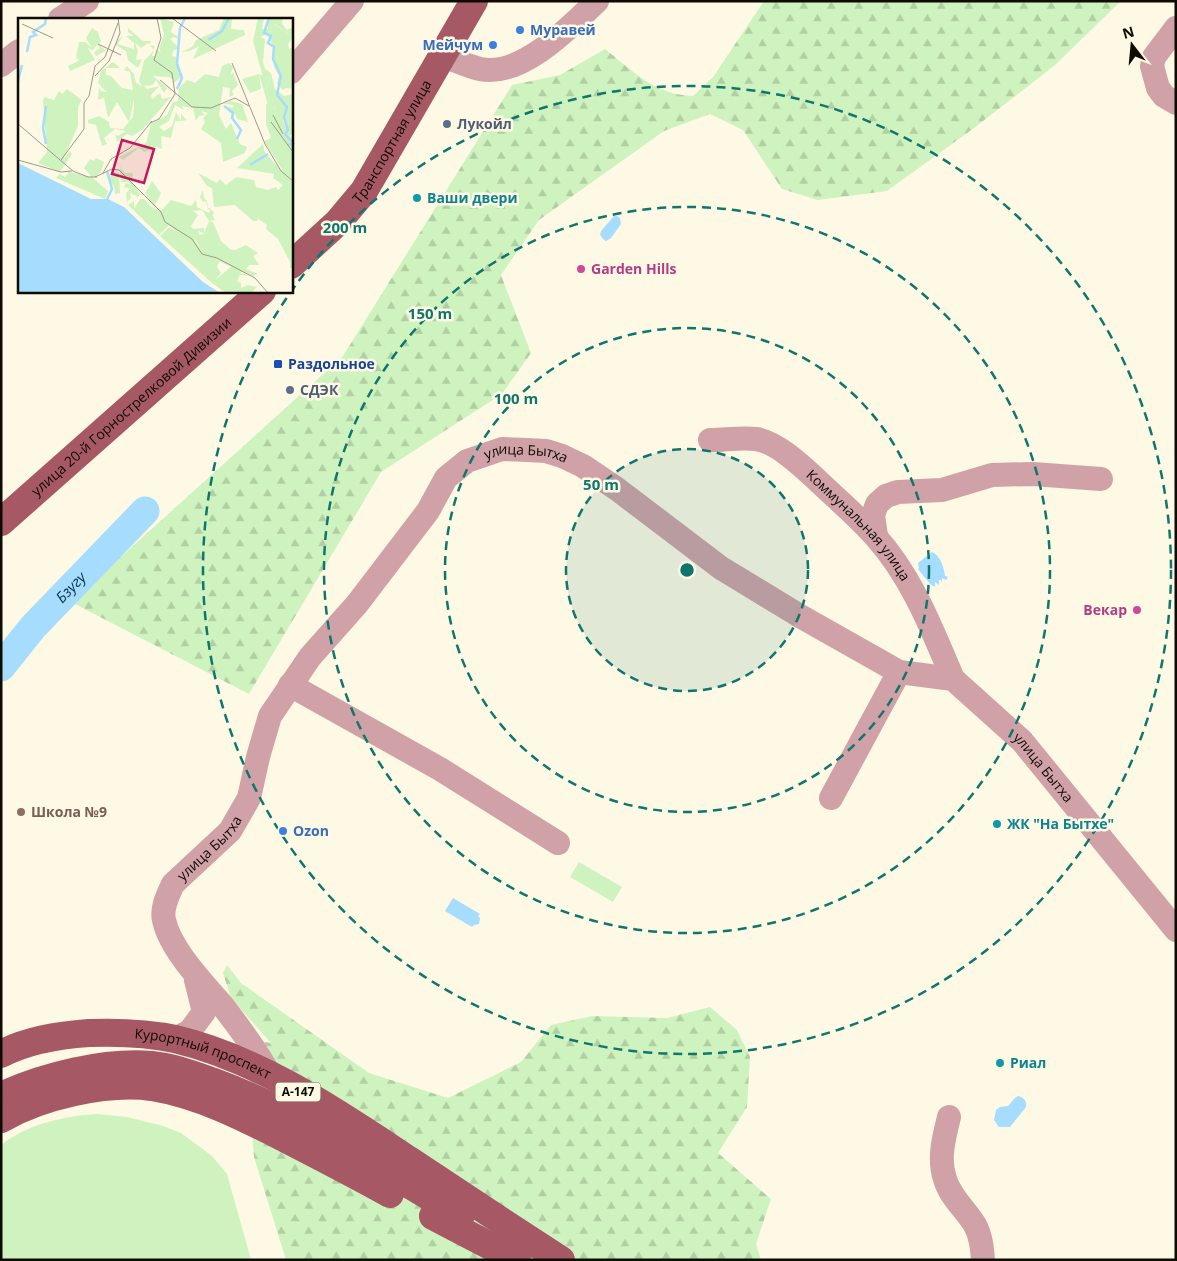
<svg xmlns="http://www.w3.org/2000/svg" width="1177" height="1261" font-family="'Open Sans',sans-serif">
<style>
.green{fill:#cff3bf}
.forest{fill:url(#forest-firs)}
.water{fill:#a6dcfe}
.lines{fill:none;stroke-linecap:round;stroke-linejoin:round}
.river{stroke:#a6dcfe;stroke-width:29}
.minor{stroke:#d0a2a7;stroke-width:24}
.major{stroke:#a65865;stroke-width:28}
.ring{fill:none;stroke:#0f766e;stroke-width:2.5;stroke-dasharray:9 6}
.shop-dot{fill:#3f7fe0;stroke:#fef9e4;stroke-width:2}
.service-dot{fill:#5c6f8a;stroke:#fef9e4;stroke-width:2}
.culture-dot{fill:#0f9aa8;stroke:#fef9e4;stroke-width:2}
.hotel-dot{fill:#d1479c;stroke:#fef9e4;stroke-width:2}
.transit-dot{fill:#1a4fb4;stroke:#fef9e4;stroke-width:2}
.education-dot{fill:#8d6e63;stroke:#fef9e4;stroke-width:2}
.labels{text-anchor:middle;stroke-width:5;stroke-linejoin:round;paint-order:stroke}
.shield{fill:#fef9e4;stroke:#565246;stroke-width:1}
.shield-label{font-size:12px;font-weight:bold;fill:#0e0b02}
.shop-label{font-size:14px;font-weight:bold;fill:#366cbe;stroke:#fef9e4;text-anchor:start}
.service-label{font-size:14px;font-weight:bold;fill:#4e5e75;stroke:#fef9e4;text-anchor:start}
.street-label{font-size:14px;fill:#0e0b02;stroke:#fef9e4}
.culture-label{font-size:14px;font-weight:bold;fill:#0d838f;stroke:#fef9e4;text-anchor:start}
.hotel-label{font-size:14px;font-weight:bold;fill:#b23c85;stroke:#fef9e4;text-anchor:start}
.transit-label{font-size:14px;font-weight:bold;fill:#164399;stroke:#fef9e4;text-anchor:start}
.education-label{font-size:14px;font-weight:bold;fill:#785e54;stroke:#fef9e4;text-anchor:start}
.water-label{font-size:15px;font-style:italic;fill:#053248;stroke:#fef9e4}
.inset-river{fill:none;stroke:#a6dcfe;stroke-width:2.5}
.inset-road{fill:none;stroke:#9e9a8a;stroke-width:1}
.view{fill:#c2185b;fill-opacity:0.15;stroke:#c2185b;stroke-width:2.5}
.inset-edge{fill:none;stroke:#0e0b02;stroke-width:2.5}
.centre{fill:#0f766e;stroke:#fef9e4;stroke-width:2.5}
.ring-label{font-size:15px;text-anchor:middle;font-weight:bold;fill:#0f766e;stroke:#fef9e4;stroke-width:5;stroke-linejoin:round;paint-order:stroke}
</style>
<defs>
<pattern id="forest-firs" width="22" height="20" patternUnits="userSpaceOnUse" patternTransform="scale(1.25)"><rect width="22" height="20" fill="#cff3bf"/><path d="M5 1l3.5 6h-7zM16 11l3.5 6h-7z" fill="#b1cfa2"/></pattern>
</defs>
<rect width="100%" height="100%" fill="#fef9e4"/>
<g class="green">
<path d="M579 862 622 887 613 902 570 877Z"/>
<path d="M97 1114 127 1117 163 1126 181 1133 212 1156 227 1174 251 1260H1V1145C28 1124 63 1116 97 1114Z"/>
</g>
<g class="forest">
<path d="M764 1H1121L1054 66 974 128 887 191 818 200 782 189 743 130 710 114 664 131 539 220 501 275 531 353 502 394 381 472 249 694 71 602 343 356 512 85 560 75 605 49C633 71 655 95 693 96L713 77Z"/>
<path d="M227 965 241 983 369 1073 448 1098 521 1062 551 1025 592 1016 667 1018 710 1007 737 1030 750 1057 747 1107 718 1153 771 1199 756 1244 761 1260H286L254 1157 244 1038 271 1043 231 998 223 973Z"/>
</g>
<g class="water">
<path d="M614 216H617L620 218 621 224 611 238 606 241 604 240 600 235 601 231Z"/>
<path d="M932 552C940 555 944 567 945 576L948 577 946 580 942 578V583L941 580H939V585L935 582V587L930 584 918 569 919 568 918 563Z"/>
<path d="M453 898 480 914 478 916 480 918 479 924 474 925 472 927 445 911Z"/>
<path d="M1018 1096C1024 1097 1027 1101 1026 1107L1010 1127H999L994 1120 996 1110 1000 1107 1008 1106 1015 1098Z"/>
</g>
<g class="lines">
<path class="river" id="s1" d="M1 667 33 627 145 511"/>
<g class="minor">
<path d="M60 19 87 1"/>
<path d="M1176 28 1154 57 1152 66 1158 88 1164 96 1176 103"/>
<path d="M443 56C455 60 467 66 480 69 521 78 570 27 597 1"/>
<path d="M1 65 19 51"/>
<path d="M291 72 352 1"/>
<path id="s2" d="M710 440C725 440 741 437 756 439 777 442 803 467 818 481 837 499 858 517 875 536 912 577 932 629 953 679"/>
<path d="M876 536 873 515 877 504 886 496 898 492 942 490 992 475 1033 474 1101 479"/>
<path d="M290 685 440 769 558 843"/>
<path d="M831 798 899 672"/>
<path d="M175 1039 190 1031 204 1012 196 980"/>
<path id="s3" d="M270 1075C256 1050 240 1028 222 1005 203 983 170 949 164 920 161 908 168 895 173 884L230 831 249 798 258 757 270 716 310 657 357 604 428 511 446 478 467 461 502 449 527 450 546 451 562 456 583 466 617 489 721 568 800 616 899 672 953 679 1022 741 1176 930"/>
<path d="M949 1117C944 1137 938 1159 945 1179 950 1197 966 1210 975 1225 981 1236 982 1248 983 1260"/>
</g>
<g class="major">
<path id="s4" d="M291 265 338 222 364 191 474 1"/>
<path id="s5" d="M1 522 262 291"/>
<path id="s6" d="M1 1054C27 1040 60 1035 89 1033 117 1032 148 1033 175 1039 260 1059 338 1113 409 1160 460 1194 510 1227 561 1260"/>
<path d="M1 1096C44 1076 105 1061 152 1065 173 1067 194 1075 214 1082 302 1114 380 1169 461 1215"/>
<path d="M1 1119C41 1096 106 1081 152 1087 200 1095 243 1117 286 1139 321 1157 356 1175 390 1194"/>
<path d="M433 1216 517 1260"/>
</g>
</g>
<circle cx="687" cy="570" r="121" fill="#0f766e" fill-opacity=".12"/>
<g class="ring">
<circle cx="687" cy="570" r="121"/>
<circle cx="687" cy="570" r="242"/>
<circle cx="687" cy="570" r="363"/>
<circle cx="687" cy="570" r="484"/>
</g>
<g class="shop-dot">
<circle cx="520" cy="30" r="5"/>
<circle cx="493" cy="45" r="5"/>
<circle cx="283" cy="831" r="5"/>
</g>
<g class="service-dot">
<circle cx="447" cy="124" r="5"/>
<circle cx="290" cy="390" r="5"/>
</g>
<g class="culture-dot">
<circle cx="417" cy="198" r="5"/>
<circle cx="997" cy="824" r="5"/>
<circle cx="1000" cy="1063" r="5"/>
</g>
<g class="hotel-dot">
<circle cx="581" cy="269" r="5"/>
<circle cx="1137" cy="610" r="5"/>
</g>
<rect class="transit-dot" x="273" y="359" width="10" height="10" rx="2.5"/>
<circle class="education-dot" cx="21" cy="812" r="5"/>
<g class="labels">
<rect class="shield" x="275.5" y="1082.5" width="45" height="19" rx="4"/>
<g class="shield-label">
<text x="298" y="1096">А-147</text>
</g>
<g class="shop-label">
<text x="530" y="35">Муравей</text>
<text x="483" y="50" text-anchor="end">Мейчум</text>
<text x="293" y="836">Ozon</text>
</g>
<g class="service-label">
<text x="457" y="129">Лукойл</text>
<text x="300" y="395">СДЭК</text>
</g>
<g class="street-label">
<text dy="5" stroke="none"><textPath href="#s4" startOffset="161">Транспортная улица</textPath></text>
<text dy="5" stroke="none"><textPath href="#s5" startOffset="174">улица 20-й Горнострелковой Дивизии</textPath></text>
<text dy="5" stroke="none"><textPath href="#s3" startOffset="812">улица Бытха</textPath></text>
<text dy="5" stroke="none"><textPath href="#s2" startOffset="182">Коммунальная улица</textPath></text>
<text dy="5" stroke="none"><textPath href="#s3" startOffset="1431">улица Бытха</textPath></text>
<text dy="5" stroke="none"><textPath href="#s3" startOffset="278">улица Бытха</textPath></text>
<text dy="5" stroke="none"><textPath href="#s6" startOffset="208">Курортный проспект</textPath></text>
</g>
<g class="culture-label">
<text x="427" y="203">Ваши двери</text>
<text x="1007" y="829">ЖК "На Бытхе"</text>
<text x="1010" y="1068">Риал</text>
</g>
<g class="hotel-label">
<text x="591" y="274">Garden Hills</text>
<text x="1127" y="615" text-anchor="end">Векар</text>
</g>
<g class="transit-label">
<text x="288" y="369">Раздольное</text>
</g>
<g class="education-label">
<text x="31" y="817">Школа №9</text>
</g>
<g class="water-label">
<text dy="5" stroke="none"><textPath href="#s1" startOffset="106">Бзугу</textPath></text>
</g>
</g>
<g transform="translate(18 18)">
<rect width="275" height="275" fill="#fef9e4"/>
<path d="M85 56 93 58 105 75 116 81 111 104 99 84 90 100 86 80 90 74 82 63ZM241 56 243 71 232 75 224 61ZM49 71 64 82 60 89V108L45 142 52 133 54 136 42 154 20 145 29 134 25 83 26 79 36 82 41 73 44 76ZM78 140 86 144 83 154 75 160 90 173 87 181 38 160 42 156 47 159 51 154 74 159 66 150 72 141 76 143ZM93 154 101 155 102 175 97 176 96 168 91 164ZM134 163 143 175 136 189 127 175ZM191 203 195 204 203 223 212 231 235 238 241 247H231L228 251 240 256 235 258 186 237 177 220 186 215Z" fill="#cff3bf"/>
<path d="M142 0 156 4 153 14 162 20V22L156 19 152 21 161 30 155 33 154 38 159 39 163 59 156 65 155 61 150 59 135 58 152 72 154 75 149 70 146 75 138 62 135 67 126 68 129 71 141 68 133 77 134 81 142 75 144 81 153 79 124 112 114 118 109 116 99 124 97 116 100 118 108 113 97 111 86 120 89 126 84 128 78 107 70 105V102L81 98 91 104 92 110 105 111 115 99 116 88V82L105 75 92 57 104 70 115 72 112 54 106 52 109 48 116 56 118 65 124 68 121 63 126 43 136 32 130 25 123 30 117 25 120 33 118 42 124 41 120 50 110 42 108 33 97 27 100 22 105 17 100 26 116 31V25L108 18H116L110 14V10L125 23H133L131 27 137 28 134 38H138V32L143 34 141 31 146 16ZM206 0H214L213 11 226 12 227 17 175 41 181 28 172 33 163 34 174 29 178 22 201 12ZM240 0H246L244 11H250V0H265L264 6 269 12 275 9V19L257 6 253 9 258 39 264 37 272 41 275 37V71L268 70V49H256V30L249 16 242 19 247 21 245 44 250 60 245 59 235 23ZM74 10 80 14 83 24 80 25 88 33 78 38 76 34 82 30 79 27 75 32 70 30 77 42 52 53 50 48 62 42 58 40 61 24H67L74 30 68 20ZM95 44 102 50H88V56L82 63 90 74 88 79 80 82 81 69 83 73 88 74 80 65 83 53ZM211 45 215 49 212 58 215 54 220 67 214 73 216 77 211 79 212 70 205 69 201 97 208 111 213 105 222 126 229 129 227 135 205 144 203 125 183 111 187 104 185 100 190 95 183 93 187 97 181 98 178 103 175 90 164 88 166 92 157 87 151 103 141 109 146 113 154 108 158 94 163 103V96L169 102 164 103H157L153 120 143 118 144 131 139 129 126 134 121 130 105 142 101 139 128 125 133 106 149 97 155 84 160 83 161 70 169 62 177 65 187 56 201 59 204 48ZM253 55 257 71 266 78 275 76V114L272 118 275 123V162L267 156 246 123 253 120 248 106V87L252 82 248 72ZM270 84 265 99 270 113 256 90ZM213 83 224 86 230 104 219 101 217 95 214 101V96L207 88 214 90 216 87 206 86ZM245 126 247 135 275 164V250H272V244L260 221 248 211 249 207 239 200 240 203H235L217 187 196 189 194 170 189 168 180 155 199 165 202 161 208 167 218 159 236 162 238 169 250 172 258 169 260 172 265 167 255 160 256 156 219 150ZM102 150 107 155H115L114 163 122 176 120 179 112 175 113 180 109 184 108 175 112 171 106 169 108 165 113 167 110 164H103ZM185 172 186 180 189 183 190 190H192L196 195 194 197 197 202 191 203 184 192 175 193 180 197 173 208 175 211 186 210V215L180 213 183 220 178 219 177 223 185 234 193 235V232L198 230 202 242 199 249 203 255 197 262 214 248 209 245 215 233 228 227 240 235 235 238 241 247H231L222 256H227L229 258 222 257 219 263 223 265V270L230 267 239 269 233 275H208L194 265 142 218 151 209 159 214 151 207 141 217 110 187 116 183V191L122 181H126L135 190 144 192 153 182 173 188 178 182 179 189 191 195 193 192 190 191 188 183 185 184 182 179Z" fill="#cff3bf" fill-rule="evenodd"/>
<path d="M256 6 275 19 270 26 271 31 275 29V37L268 49 269 69 265 72 259 66 261 57 256 49 260 48 258 43 263 38 257 39 253 9ZM247 51 253 55 248 72 252 82 250 87 241 56 249 60ZM268 80 271 82 265 102 270 113 265 115 256 88Z" fill="#cff3bf"/>
<path d="M0 145 73 181H90L106 189 185 264 202 275H0Z" fill="#a6dcfe"/>
<path class="inset-river" d="M251 0 246 15 253 18 250 25 256 29 255 41 263 58 259 77 269 89 266 99 270 112 267 116 275 125 270 127M190 22 204 13 211 0M9 34 12 19 18 17 15 14 27 6 28 0M0 63 4 47M159 71 164 60 159 46 162 10 167 0M206 88 215 95 214 100 223 112 219 121M28 126 25 110 28 88M232 147 250 136M89 153 94 171 89 181M0 241 27 275M0 252 17 275"/>
<path class="inset-road" d="M154 0 198 33M4 6 35 20M80 26 103 37M214 45 247 126 263 153 275 163M77 58 91 43 102 15 100 0M142 62 174 89 193 90 217 80 231 88M255 97 265 116M253 104 275 134M132 105 141 101 157 76 154 55 136 42 143 20 139 0M0 106 55 153 70 159H79M0 142 43 154 54 153M43 142 66 111V85L71 78 77 48 87 39 100 5M85 155 93 141 112 130 134 103M77 159 94 151 101 152 143 194 147 204 174 221 184 236 199 240 237 260 250 275"/>
<path class="view" d="M104 122 136 131 126 165 94 156Z"/>
<rect width="275" height="275" class="inset-edge"/>
</g>
<circle cx="687" cy="570" r="8" class="centre"/>
<g class="ring-label">
<text x="345" y="233">200 m</text>
<text x="430" y="319">150 m</text>
<text x="516" y="404">100 m</text>
<text x="601" y="490">50 m</text>
</g>
<rect width="1177" height="1261" fill="none" stroke="#0e0b02" stroke-width="5"/>
<g transform="translate(1132 45) rotate(344)" stroke="#fef9e4" stroke-width="4" paint-order="stroke">
<path d="M0-4L9 19L0 12L-9 19Z" fill="#0e0b02"/>
<text y="-8" font-size="14" font-weight="bold" text-anchor="middle" fill="#0e0b02">N</text>
</g>
</svg>
